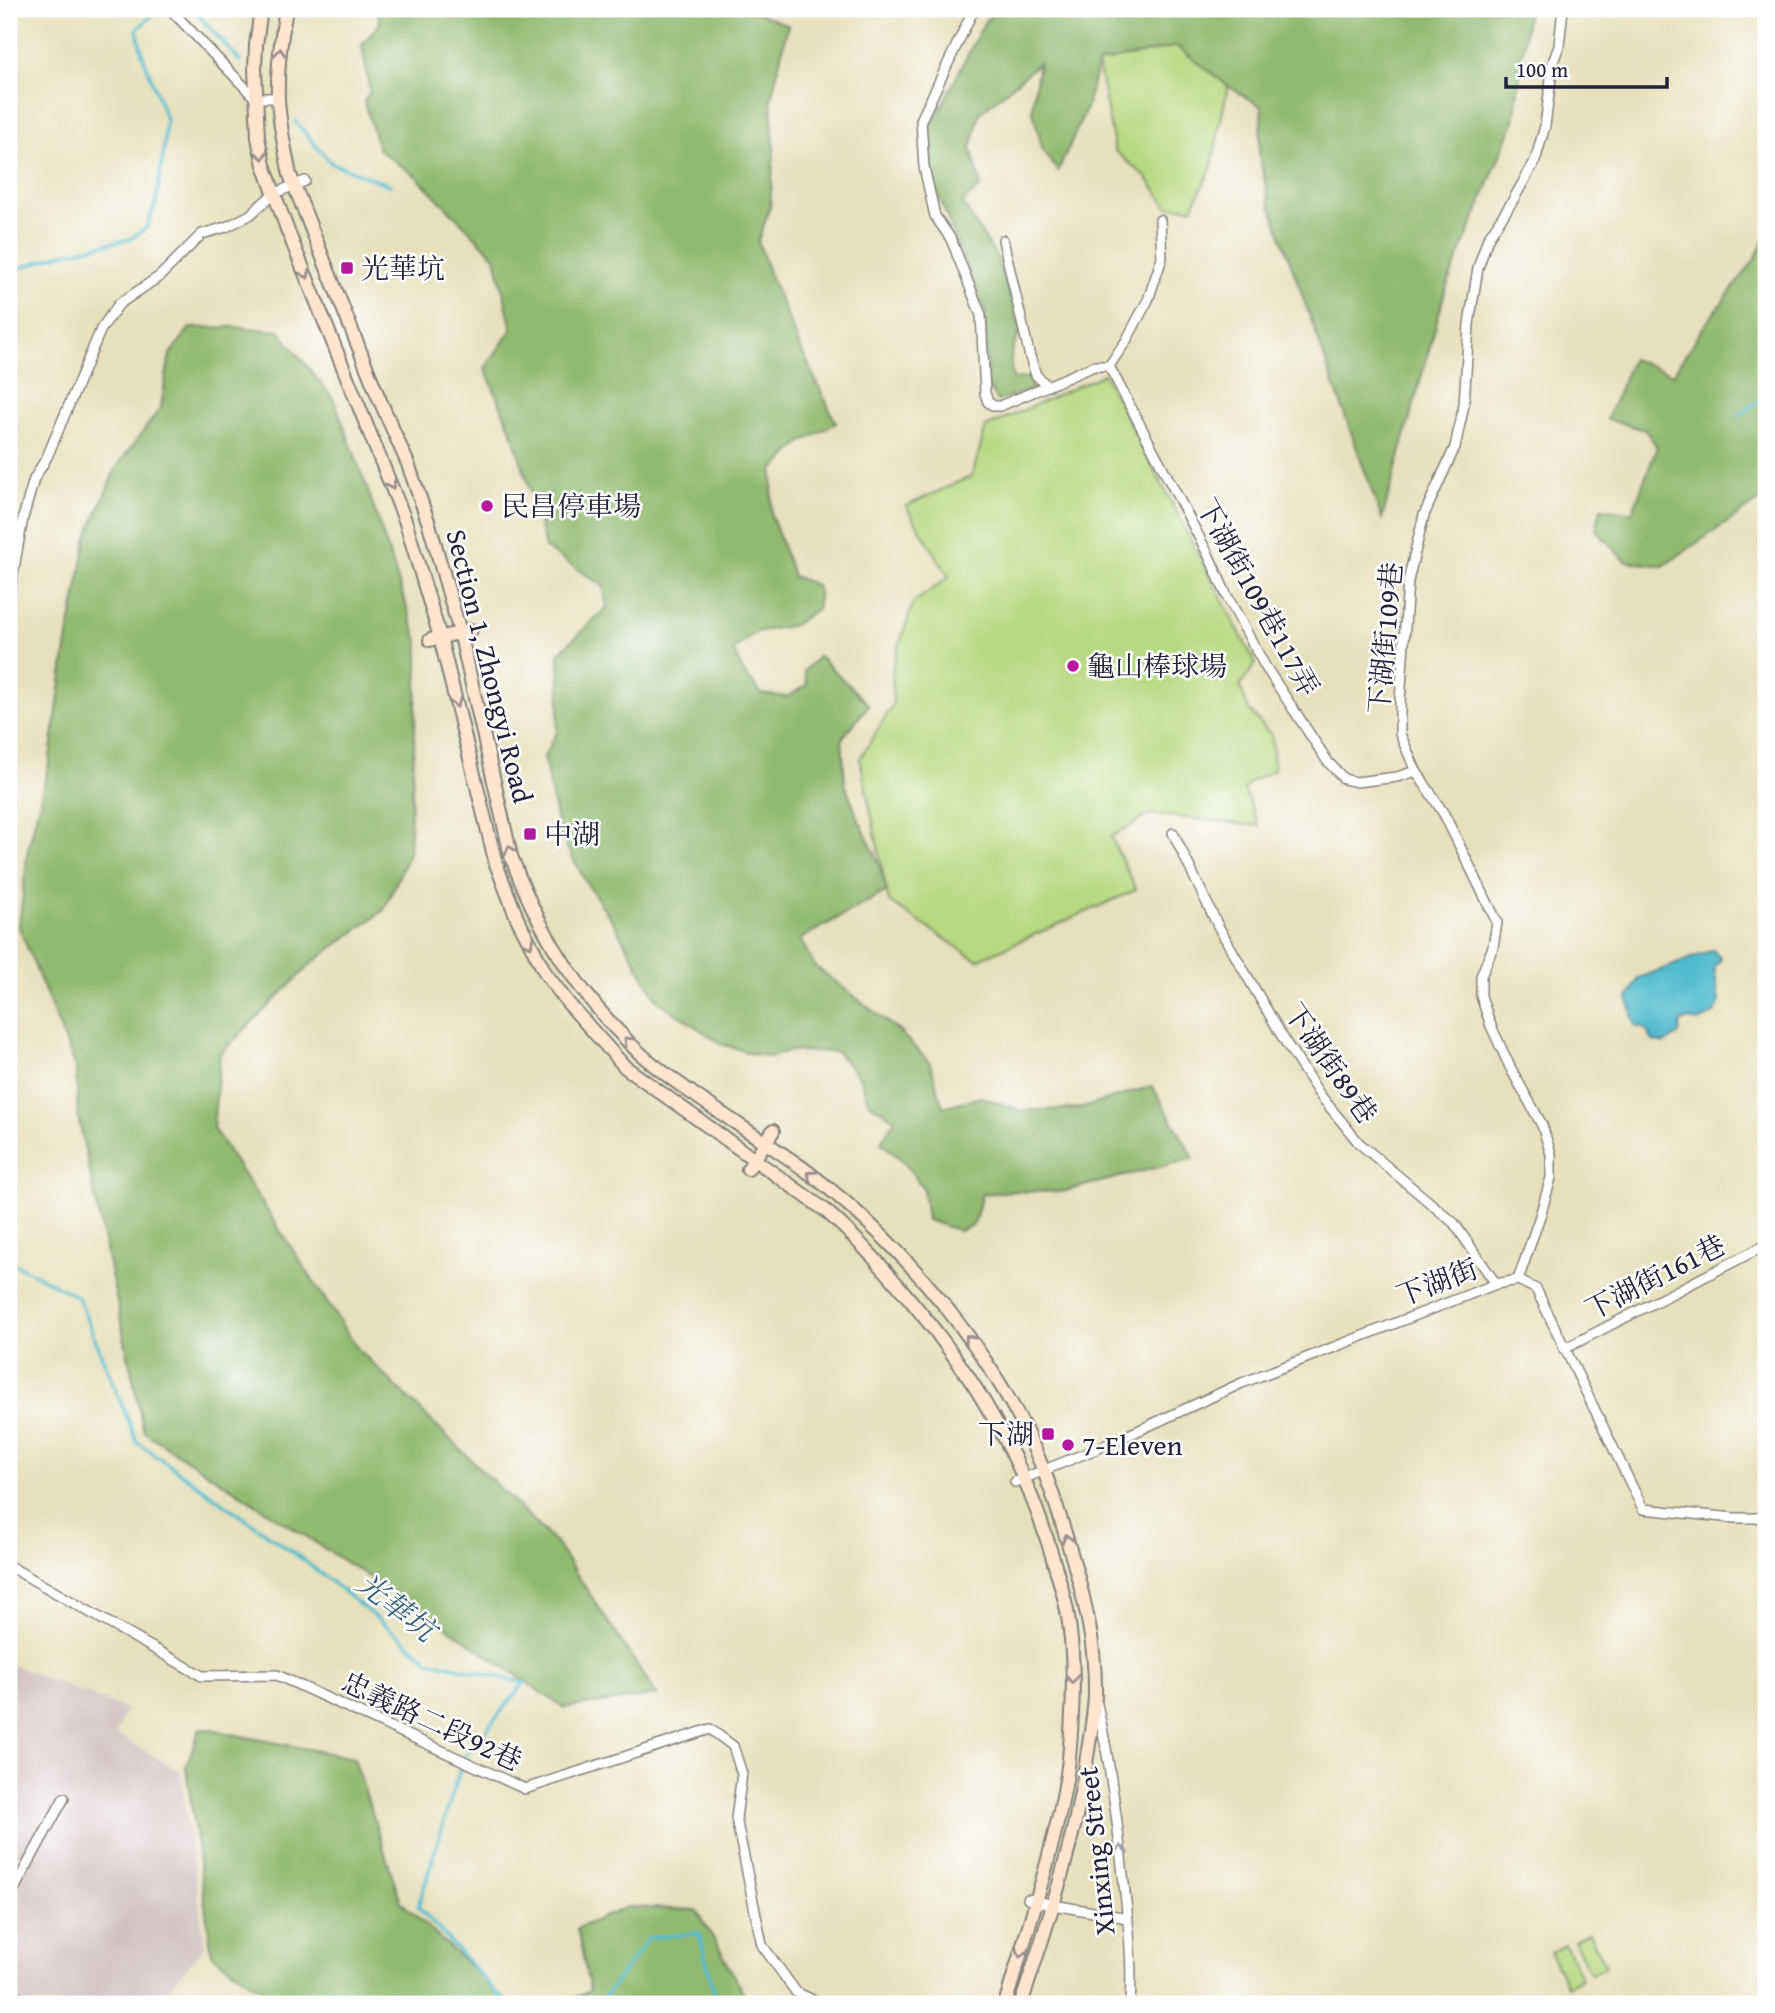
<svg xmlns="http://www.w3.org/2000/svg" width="1775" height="2013" font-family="'Gentium Book Plus','Noto Serif TC',serif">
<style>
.industrial{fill:#d2bfc0}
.green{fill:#b7d981;stroke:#6c7e5e;stroke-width:2}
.forest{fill:#91b96f;stroke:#5a6e55;stroke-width:2}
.water{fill:#51bcce;stroke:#3a6f84;stroke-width:2}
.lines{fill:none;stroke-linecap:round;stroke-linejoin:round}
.stream{stroke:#51bcce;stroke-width:3.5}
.street-casing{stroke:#84817b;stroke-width:12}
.secondary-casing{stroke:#84817b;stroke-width:16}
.street{stroke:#fff;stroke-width:9}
.secondary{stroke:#fde5d0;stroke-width:12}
.oneway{stroke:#9a8d8d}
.oneway2{stroke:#9c9ca7}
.poi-dot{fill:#b5179e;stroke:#fff;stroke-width:2.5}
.labels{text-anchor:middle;stroke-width:5;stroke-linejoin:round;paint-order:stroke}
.poi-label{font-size:28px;fill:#22223b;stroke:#fff;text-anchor:start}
.street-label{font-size:28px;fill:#22223b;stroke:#fff}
.water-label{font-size:30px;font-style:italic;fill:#356076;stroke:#fff}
</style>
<rect width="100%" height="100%" fill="#fff"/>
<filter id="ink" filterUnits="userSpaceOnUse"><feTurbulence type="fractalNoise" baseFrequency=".0143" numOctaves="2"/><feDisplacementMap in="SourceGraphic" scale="14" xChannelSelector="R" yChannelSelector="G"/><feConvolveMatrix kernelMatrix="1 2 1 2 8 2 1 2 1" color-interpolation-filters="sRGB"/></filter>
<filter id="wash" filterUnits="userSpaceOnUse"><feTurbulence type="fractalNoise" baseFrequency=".00686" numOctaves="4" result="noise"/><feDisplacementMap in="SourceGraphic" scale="28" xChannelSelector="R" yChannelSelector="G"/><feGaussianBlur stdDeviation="1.57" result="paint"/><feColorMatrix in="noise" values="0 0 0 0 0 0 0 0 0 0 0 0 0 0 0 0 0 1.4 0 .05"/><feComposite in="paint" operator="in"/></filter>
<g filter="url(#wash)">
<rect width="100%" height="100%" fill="#e6e0bb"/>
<path class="industrial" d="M9 1664 126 1709 116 1734 180 1771 205 1947 154 2004H9Z"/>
<g class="green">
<path d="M1177 46 1228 86 1211 169 1192 208 1167 206 1146 177 1115 151 1098 63Z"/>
<path d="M1104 374 1256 664 1240 686 1249 710 1272 736 1274 770 1250 782 1244 790 1259 826 1150 814 1111 837 1136 890 977 960 889 902 860 759 893 704 892 668 913 603 949 577 906 506 972 476 986 427Z"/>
<path d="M1589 1933 1606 1967 1591 1974 1574 1941Z"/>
<path d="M1565 1945 1582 1978 1567 1986 1550 1952Z"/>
</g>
<g class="forest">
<path d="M377 9H748L788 25 771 99 774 150 770 207 758 241 771 278 800 347 836 423 799 444 773 470 771 514 793 576 818 586V608L794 625 756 632 733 650 744 673 762 694 787 697 807 685 804 671 819 656 869 705 842 738 845 784 858 818 877 858 887 891 800 939 814 965 899 1031 930 1063 943 1107 981 1097 1022 1111 1082 1108 1152 1086 1194 1158 1061 1192 1009 1191 982 1194 974 1224 960 1231 927 1220 923 1188 906 1165 881 1142 895 1119 869 1103 860 1078 837 1052 788 1051 770 1057 753 1054 722 1044 658 1001 613 922 586 882 559 833 544 757 557 732 560 693 559 653 607 607 603 586 545 548 535 506 512 432 485 368 512 329 495 257 417 177 379 150 364 101 370 92 362 45 380 23Z"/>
<path d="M999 9H1025L1029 14 1037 9H1528L1514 121 1446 288 1382 519 1269 202 1259 153 1262 107 1228 86 1177 46 1098 63 1086 109 1058 171 1043 151 1032 108 1039 63 980 113 971 148 981 186 962 203 996 256 1021 330C1012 350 1008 357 1013 379L1031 377 1032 389 997 401 987 384 985 312 935 187 929 131 985 21Z"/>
<path d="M1766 236V496L1663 566 1625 561 1596 530 1601 508 1632 513 1657 447 1645 430 1607 419 1632 359 1673 374 1702 329 1755 259Z"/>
<path d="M236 327 279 331 334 400 370 496 419 644 409 853 384 910 312 963 220 1054 213 1128 357 1348 555 1542 657 1695 564 1708 448 1628 144 1432 78 1116 76 1068 19 927 28 849 49 764 67 642 87 537 116 468 161 407 170 354 190 328Z"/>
<path d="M200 1728 354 1758 401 1902 510 2004H282L212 1955 186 1767Z"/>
<path d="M627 1907 696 1910 721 1951 749 2004H561L590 1991 577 1928Z"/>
</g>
<path class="water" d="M1713 950 1721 959 1714 967 1719 1002 1715 1012 1699 1022 1688 1019 1680 1023 1679 1034 1664 1044 1653 1041 1646 1029 1635 1026 1628 998 1639 978Z"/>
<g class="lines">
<g class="stream">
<path d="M193 9 240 61"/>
<path d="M295 121 331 163 390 185"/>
<path d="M9 272 61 254 130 239 146 228 156 202 164 148 166 119 142 53 137 29 159 9"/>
<path d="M1739 415 1766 396"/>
<path d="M9 1261 78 1297 137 1442 305 1561 430 1661 524 1683 463 1759 418 1907 507 2004"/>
<path d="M599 2004 649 1938 699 1933 717 2004"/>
</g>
</g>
</g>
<g filter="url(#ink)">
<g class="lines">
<defs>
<g id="street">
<path d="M170 9 255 98H278"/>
<path d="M976 9 971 15 921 120 924 167 935 216 951 239 981 315 985 393 988 402 994 406H1000L1094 366H1109"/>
<path d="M1003 240 1030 357 1036 375 1046 385"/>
<path d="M1109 366 1208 554 1227 596 1265 666 1328 762 1344 779 1356 782 1397 777 1416 771"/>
<path d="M1109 366 1126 341 1148 300 1162 258 1160 220"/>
<path d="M9 596 23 518 34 479 47 457 101 329 119 304 160 276 202 234 226 227 250 215 273 194 305 181"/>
<path d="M1173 833 1218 926 1286 1043 1320 1095 1359 1143 1454 1223 1496 1284"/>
<path d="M1518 1280 1540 1216 1551 1178V1154L1542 1125 1510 1067 1491 1026 1481 996V976L1493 947 1497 922 1444 814 1416 771 1400 734V702L1408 581 1424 515 1455 447 1464 405 1469 324 1478 268 1488 238 1512 202 1535 161 1545 126 1553 62 1559 46 1563 9"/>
<path d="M1564 1349 1766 1245"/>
<path d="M1015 1482 1111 1443 1242 1383 1496 1284 1518 1280 1536 1289 1643 1509 1734 1518H1766"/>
<path d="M9 1566 202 1676 277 1675 525 1789 710 1729 733 1746 742 1774 736 1818 762 1945 796 1992 821 2004"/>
<path d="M1097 1704C1110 1760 1117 1817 1123 1875 1128 1918 1133 1961 1130 2004"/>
<path d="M9 1898 64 1798"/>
<path d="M1028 1899 1053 1905 1128 1918"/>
<path d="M9 1990 26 2004"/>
</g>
<g id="secondary">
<path d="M261 9 256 45 255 69 258 138 264 165 287 229 405 520 440 637 496 864 517 918 546 974 568 1003 625 1067 825 1210C857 1238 885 1269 912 1302 975 1377 1021 1455 1050 1549 1056 1570 1063 1590 1067 1611 1076 1658 1073 1710 1069 1759 1065 1795 1055 1832 1046 1867 1033 1913 1019 1959 1005 2004"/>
<path d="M286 9C281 38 277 68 278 98 279 123 285 150 290 175L378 396 408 464 429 524 460 632 511 856C535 922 567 976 614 1027 625 1038 636 1051 649 1061 699 1102 756 1134 808 1172 905 1245 1000 1359 1045 1474 1055 1499 1063 1526 1071 1553 1085 1600 1096 1645 1095 1695 1094 1716 1090 1737 1087 1757 1075 1842 1048 1923 1021 2004"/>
<path d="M430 640 471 630"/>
<path d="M748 1169 773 1131"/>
</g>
</defs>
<use href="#street" class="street-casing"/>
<use href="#secondary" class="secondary-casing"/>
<use href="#street" class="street"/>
<use href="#secondary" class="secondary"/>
</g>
<defs><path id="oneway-chevron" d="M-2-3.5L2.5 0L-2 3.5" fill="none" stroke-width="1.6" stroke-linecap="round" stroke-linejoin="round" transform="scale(1.75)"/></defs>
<g class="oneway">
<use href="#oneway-chevron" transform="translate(280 53) rotate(-86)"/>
<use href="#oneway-chevron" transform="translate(262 155) rotate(78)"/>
<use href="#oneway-chevron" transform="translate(306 274) rotate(68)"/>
<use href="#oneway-chevron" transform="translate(391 485) rotate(66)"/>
<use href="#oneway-chevron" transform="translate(456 703) rotate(76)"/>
<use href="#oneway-chevron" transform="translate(510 850) rotate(-105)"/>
<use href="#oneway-chevron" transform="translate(529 943) rotate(63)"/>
<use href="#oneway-chevron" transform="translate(628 1041) rotate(-135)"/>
<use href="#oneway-chevron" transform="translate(811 1175) rotate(-143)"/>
<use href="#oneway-chevron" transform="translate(969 1339) rotate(-126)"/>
<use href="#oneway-chevron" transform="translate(1067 1539) rotate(-106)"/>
<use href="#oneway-chevron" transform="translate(1072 1679) rotate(89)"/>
<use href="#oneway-chevron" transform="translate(1021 1953) rotate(107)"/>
</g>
<use class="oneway2" href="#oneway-chevron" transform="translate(1121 1850) rotate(-96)"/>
</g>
<g class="poi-dot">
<rect x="340" y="261" width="14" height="14" rx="3.5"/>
<circle cx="487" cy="506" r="7"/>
<circle cx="1073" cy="666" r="7"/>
<rect x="523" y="827" width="14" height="14" rx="3.5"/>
<rect x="1041" y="1427" width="14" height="14" rx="3.5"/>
<circle cx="1068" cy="1445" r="7"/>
</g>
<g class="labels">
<g class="poi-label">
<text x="361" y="278">光華坑</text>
<text x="501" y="516">民昌停車場</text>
<text x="1087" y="676">龜山棒球場</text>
<text x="544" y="844">中湖</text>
<text x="1034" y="1444" text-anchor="end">下湖</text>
<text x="1082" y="1455">7-Eleven</text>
</g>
<g class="street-label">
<text transform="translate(1258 597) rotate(61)" y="10">下湖街109巷117弄</text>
<text transform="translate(1385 638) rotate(-85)" y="10">下湖街109巷</text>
<text transform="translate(490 666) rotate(76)" y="10">Section 1, Zhongyi Road</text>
<text transform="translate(1331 1063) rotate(55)" y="10">下湖街89巷</text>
<text transform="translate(1655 1277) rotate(-27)" y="10">下湖街161巷</text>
<text transform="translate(1437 1282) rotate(-21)" y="10">下湖街</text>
<text transform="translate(432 1721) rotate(25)" y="10">忠義路二段92巷</text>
<text transform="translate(1096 1851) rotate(-96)" y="10">Xinxing Street</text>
</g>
<g class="water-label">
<text transform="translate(396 1607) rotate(38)" y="10">光華坑</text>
</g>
</g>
<rect width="1775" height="2013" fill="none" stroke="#fff" stroke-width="35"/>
<path d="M1506 77v10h161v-10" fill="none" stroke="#22223b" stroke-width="3.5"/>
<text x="1516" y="77" font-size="21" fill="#22223b" stroke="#ffffff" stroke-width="5" paint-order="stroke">100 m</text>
</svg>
